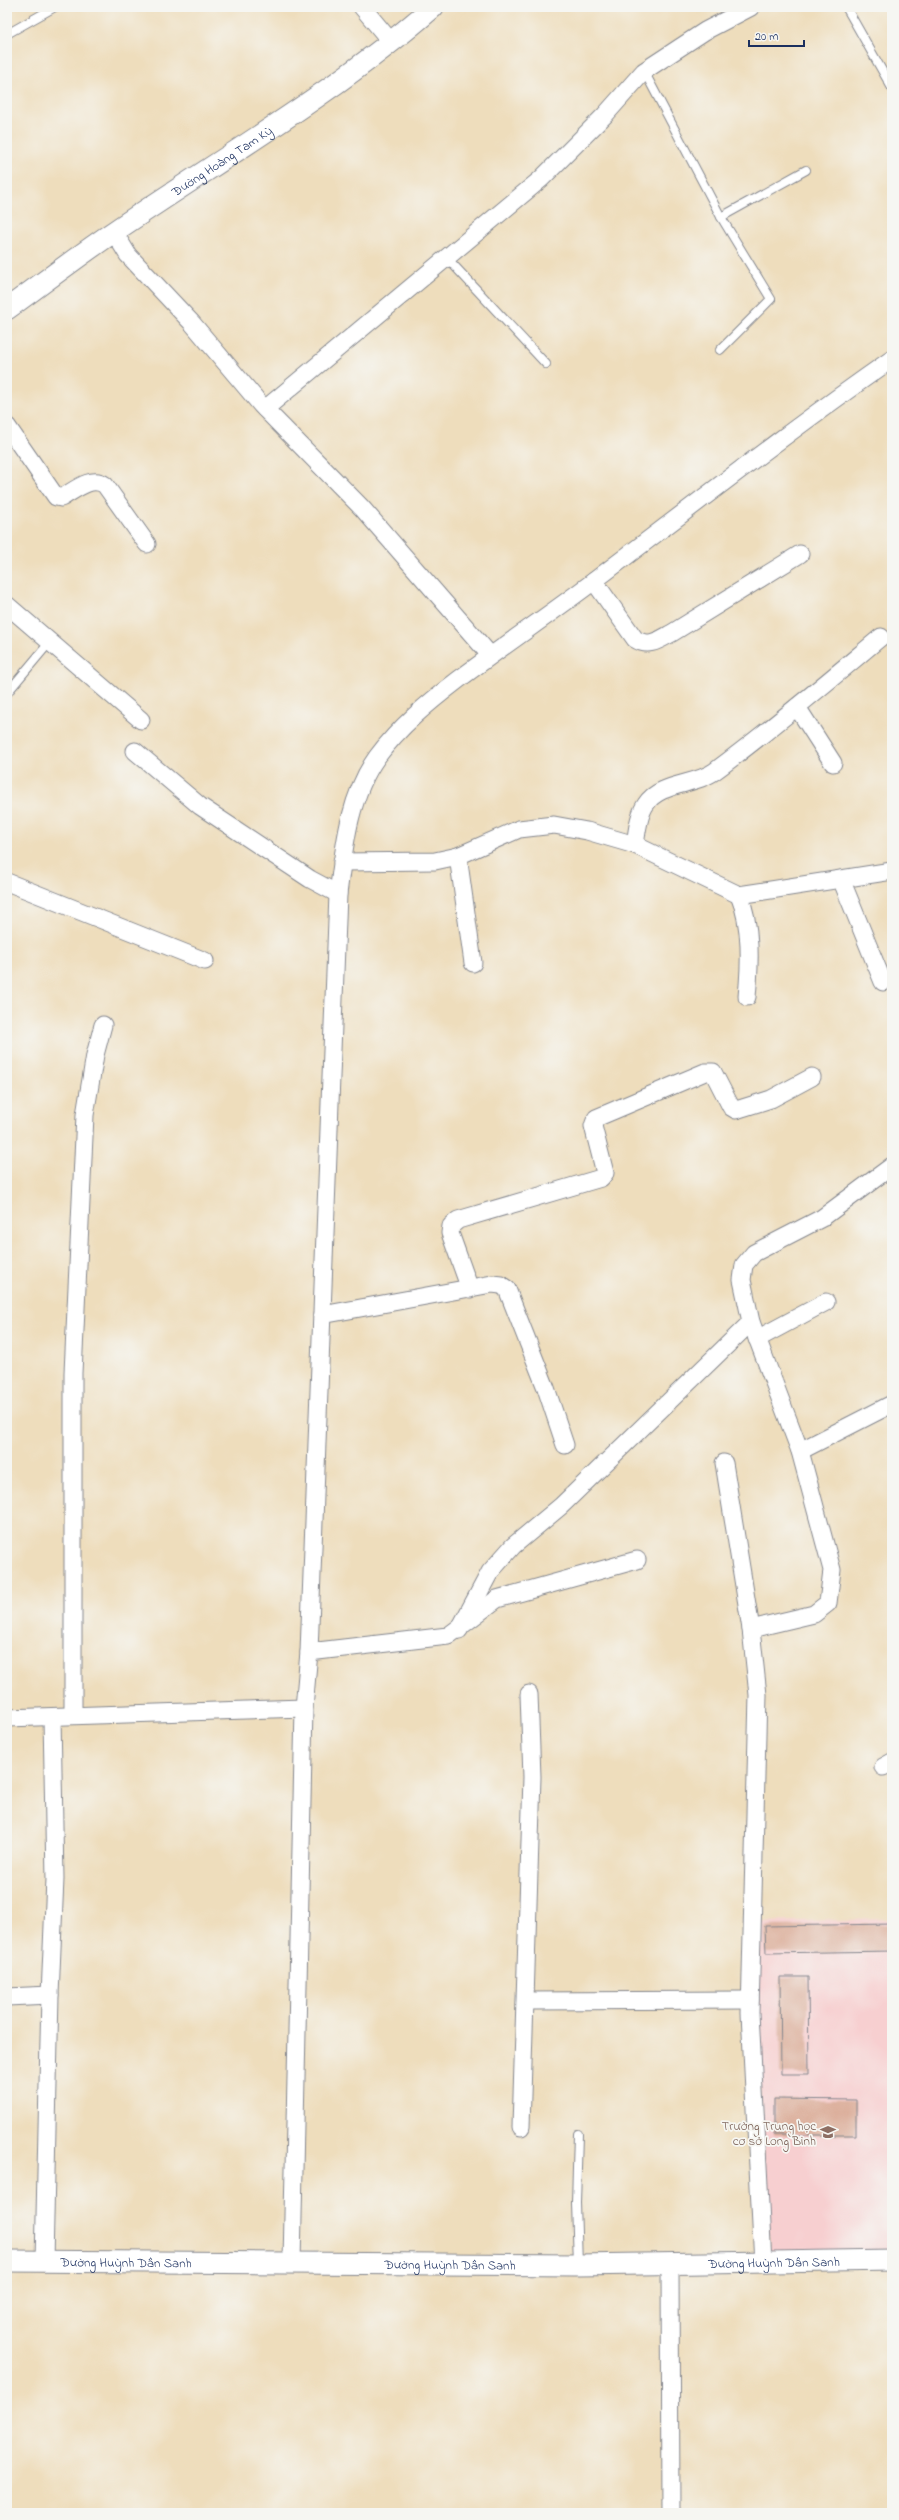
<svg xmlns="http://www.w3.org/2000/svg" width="899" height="2520" font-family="'Indie Flower',sans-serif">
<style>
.built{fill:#f7cfd0}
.building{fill:#dbad9a}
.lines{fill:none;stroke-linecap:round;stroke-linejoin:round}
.service-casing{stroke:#84868d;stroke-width:10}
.minor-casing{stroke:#84868d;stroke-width:19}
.tertiary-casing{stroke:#84868d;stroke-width:23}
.service{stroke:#fff;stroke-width:8}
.minor{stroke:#fff;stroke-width:17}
.tertiary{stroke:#fff;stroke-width:21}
.labels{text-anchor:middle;stroke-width:3.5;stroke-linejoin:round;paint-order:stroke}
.street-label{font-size:13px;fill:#1b2f5e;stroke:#f6f6f2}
.education-label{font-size:13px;fill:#785e54;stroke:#f6f6f2;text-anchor:end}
</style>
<rect width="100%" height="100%" fill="#f6f6f2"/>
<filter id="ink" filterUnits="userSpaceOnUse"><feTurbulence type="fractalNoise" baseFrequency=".025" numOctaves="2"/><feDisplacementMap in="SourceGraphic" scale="8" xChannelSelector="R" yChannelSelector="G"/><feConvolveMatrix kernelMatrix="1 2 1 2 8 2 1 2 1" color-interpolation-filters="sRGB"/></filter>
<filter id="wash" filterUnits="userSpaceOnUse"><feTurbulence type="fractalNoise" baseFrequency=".012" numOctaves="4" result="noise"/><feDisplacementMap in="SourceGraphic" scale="16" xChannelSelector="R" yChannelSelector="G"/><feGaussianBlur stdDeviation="0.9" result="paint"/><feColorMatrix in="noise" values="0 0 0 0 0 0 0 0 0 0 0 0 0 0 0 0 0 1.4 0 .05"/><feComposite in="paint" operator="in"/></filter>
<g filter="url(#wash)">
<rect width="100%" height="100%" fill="#eeddbc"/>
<path class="built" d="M892 1919V2250L770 2252 756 2013 759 1922Z"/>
<g id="blocks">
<g class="building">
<path d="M892 1924V1951L766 1953 765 1926Z"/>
<path d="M780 1977H808L809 2074H781Z"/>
<path d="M774 2099 856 2100V2135H774Z"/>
</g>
</g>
</g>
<g filter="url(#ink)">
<use href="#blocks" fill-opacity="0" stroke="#84868d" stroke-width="1"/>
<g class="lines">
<defs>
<g id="service">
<path d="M846 7 892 88"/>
<path d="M7 34 55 7"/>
<path d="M644 71 721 217 771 299 720 350"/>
<path d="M721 217 806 170"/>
<path d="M447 258 546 364"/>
<path d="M7 693 49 643"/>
<path d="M578 2264 576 2203 578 2134"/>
</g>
<g id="minor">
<path d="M362 7 392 43"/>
<path d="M114 232 128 255 192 323 261 405 362 508 490 655"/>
<path d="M265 409 541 179 605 115 644 71 705 31 751 7"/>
<path d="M7 426 56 497 61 498C74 491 91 475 105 485L147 544"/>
<path d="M594 581 635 639C649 648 659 640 672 633L800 554"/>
<path d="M7 605 141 720"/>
<path d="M797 707 833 763"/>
<path d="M135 751 200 806 310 879 338 894"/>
<path d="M635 845C637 833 638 815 646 804 660 782 695 786 715 771 772 729 827 682 881 637"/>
<path d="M458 856 473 963"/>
<path d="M342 862 435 861 458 856 519 829 554 825 587 831 635 845 739 895 892 871"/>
<path d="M841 879 883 982"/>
<path d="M7 882 205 961"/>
<path d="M739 895C752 926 750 965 747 997"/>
<path d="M470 1289 450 1233 451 1226 458 1220 601 1178 605 1173 593 1126 596 1118 705 1072H713L731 1107 736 1110 771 1099 812 1077"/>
<path d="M322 1315 492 1284 501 1285 507 1289 546 1388 565 1445"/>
<path d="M757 1339 826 1302"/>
<path d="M800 1451 892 1404"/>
<path d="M724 1463 751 1629 758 1695 750 2013 763 2263"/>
<path d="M751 1629 814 1614 828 1603 832 1570 800 1451 751 1322 742 1280 744 1265 754 1253 822 1218 892 1166"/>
<path d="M459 1630 490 1572 513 1546 561 1506 751 1322"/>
<path d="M309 1652 448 1636 497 1599 637 1560"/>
<path d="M73 1715V1373L85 1115 95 1055 103 1025"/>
<path d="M7 1718 304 1708"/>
<path d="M883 1767 892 1762"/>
<path d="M7 1997 50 1995"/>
<path d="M526 2001 750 2000"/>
<path d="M521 2127 532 1777 529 1694"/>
<path d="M44 2261 50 1995 55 1879 52 1717"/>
<path d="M292 2262 304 1708 309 1652 338 894C344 848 349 796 377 757 400 726 428 703 458 680 503 646 549 615 594 581 693 506 790 430 892 359"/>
<path d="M670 2264 671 2513"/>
</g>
<g id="tertiary">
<path id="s1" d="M7 309C43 283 78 256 115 231 222 158 335 93 433 7"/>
<path id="s2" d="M7 2261 578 2265 892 2260"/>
</g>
</defs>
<use href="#service" class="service-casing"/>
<use href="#minor" class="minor-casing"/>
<use href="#tertiary" class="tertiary-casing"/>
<use href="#service" class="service"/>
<use href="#minor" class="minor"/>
<use href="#tertiary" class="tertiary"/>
</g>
</g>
<defs>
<symbol id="school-bare" viewBox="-9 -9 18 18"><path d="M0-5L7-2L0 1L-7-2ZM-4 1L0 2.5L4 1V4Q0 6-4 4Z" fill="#8d6e63" stroke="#f6f6f2" stroke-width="2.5" paint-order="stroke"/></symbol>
</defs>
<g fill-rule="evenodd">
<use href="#school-bare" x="817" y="2121" width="22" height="22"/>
</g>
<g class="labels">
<g class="street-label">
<text dy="5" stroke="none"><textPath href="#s1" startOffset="261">Đường Hoàng Tam Kỳ</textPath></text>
<text dy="5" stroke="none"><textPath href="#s2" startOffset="119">Đường Huỳnh Dân Sanh</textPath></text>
<text dy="5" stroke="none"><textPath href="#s2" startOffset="767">Đường Huỳnh Dân Sanh</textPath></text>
<text dy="5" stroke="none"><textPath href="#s2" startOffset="443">Đường Huỳnh Dân Sanh</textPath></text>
</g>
<g class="education-label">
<text x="816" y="2130">Trường Trung học<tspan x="816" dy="15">cơ sở Long Bình</tspan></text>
</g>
</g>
<rect width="899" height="2520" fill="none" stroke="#f6f6f2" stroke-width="24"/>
<path d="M749 40v6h55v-6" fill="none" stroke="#1b2f5e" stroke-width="2"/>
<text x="755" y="40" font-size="12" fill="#1b2f5e" stroke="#f6f6f2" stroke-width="3" paint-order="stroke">20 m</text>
</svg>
